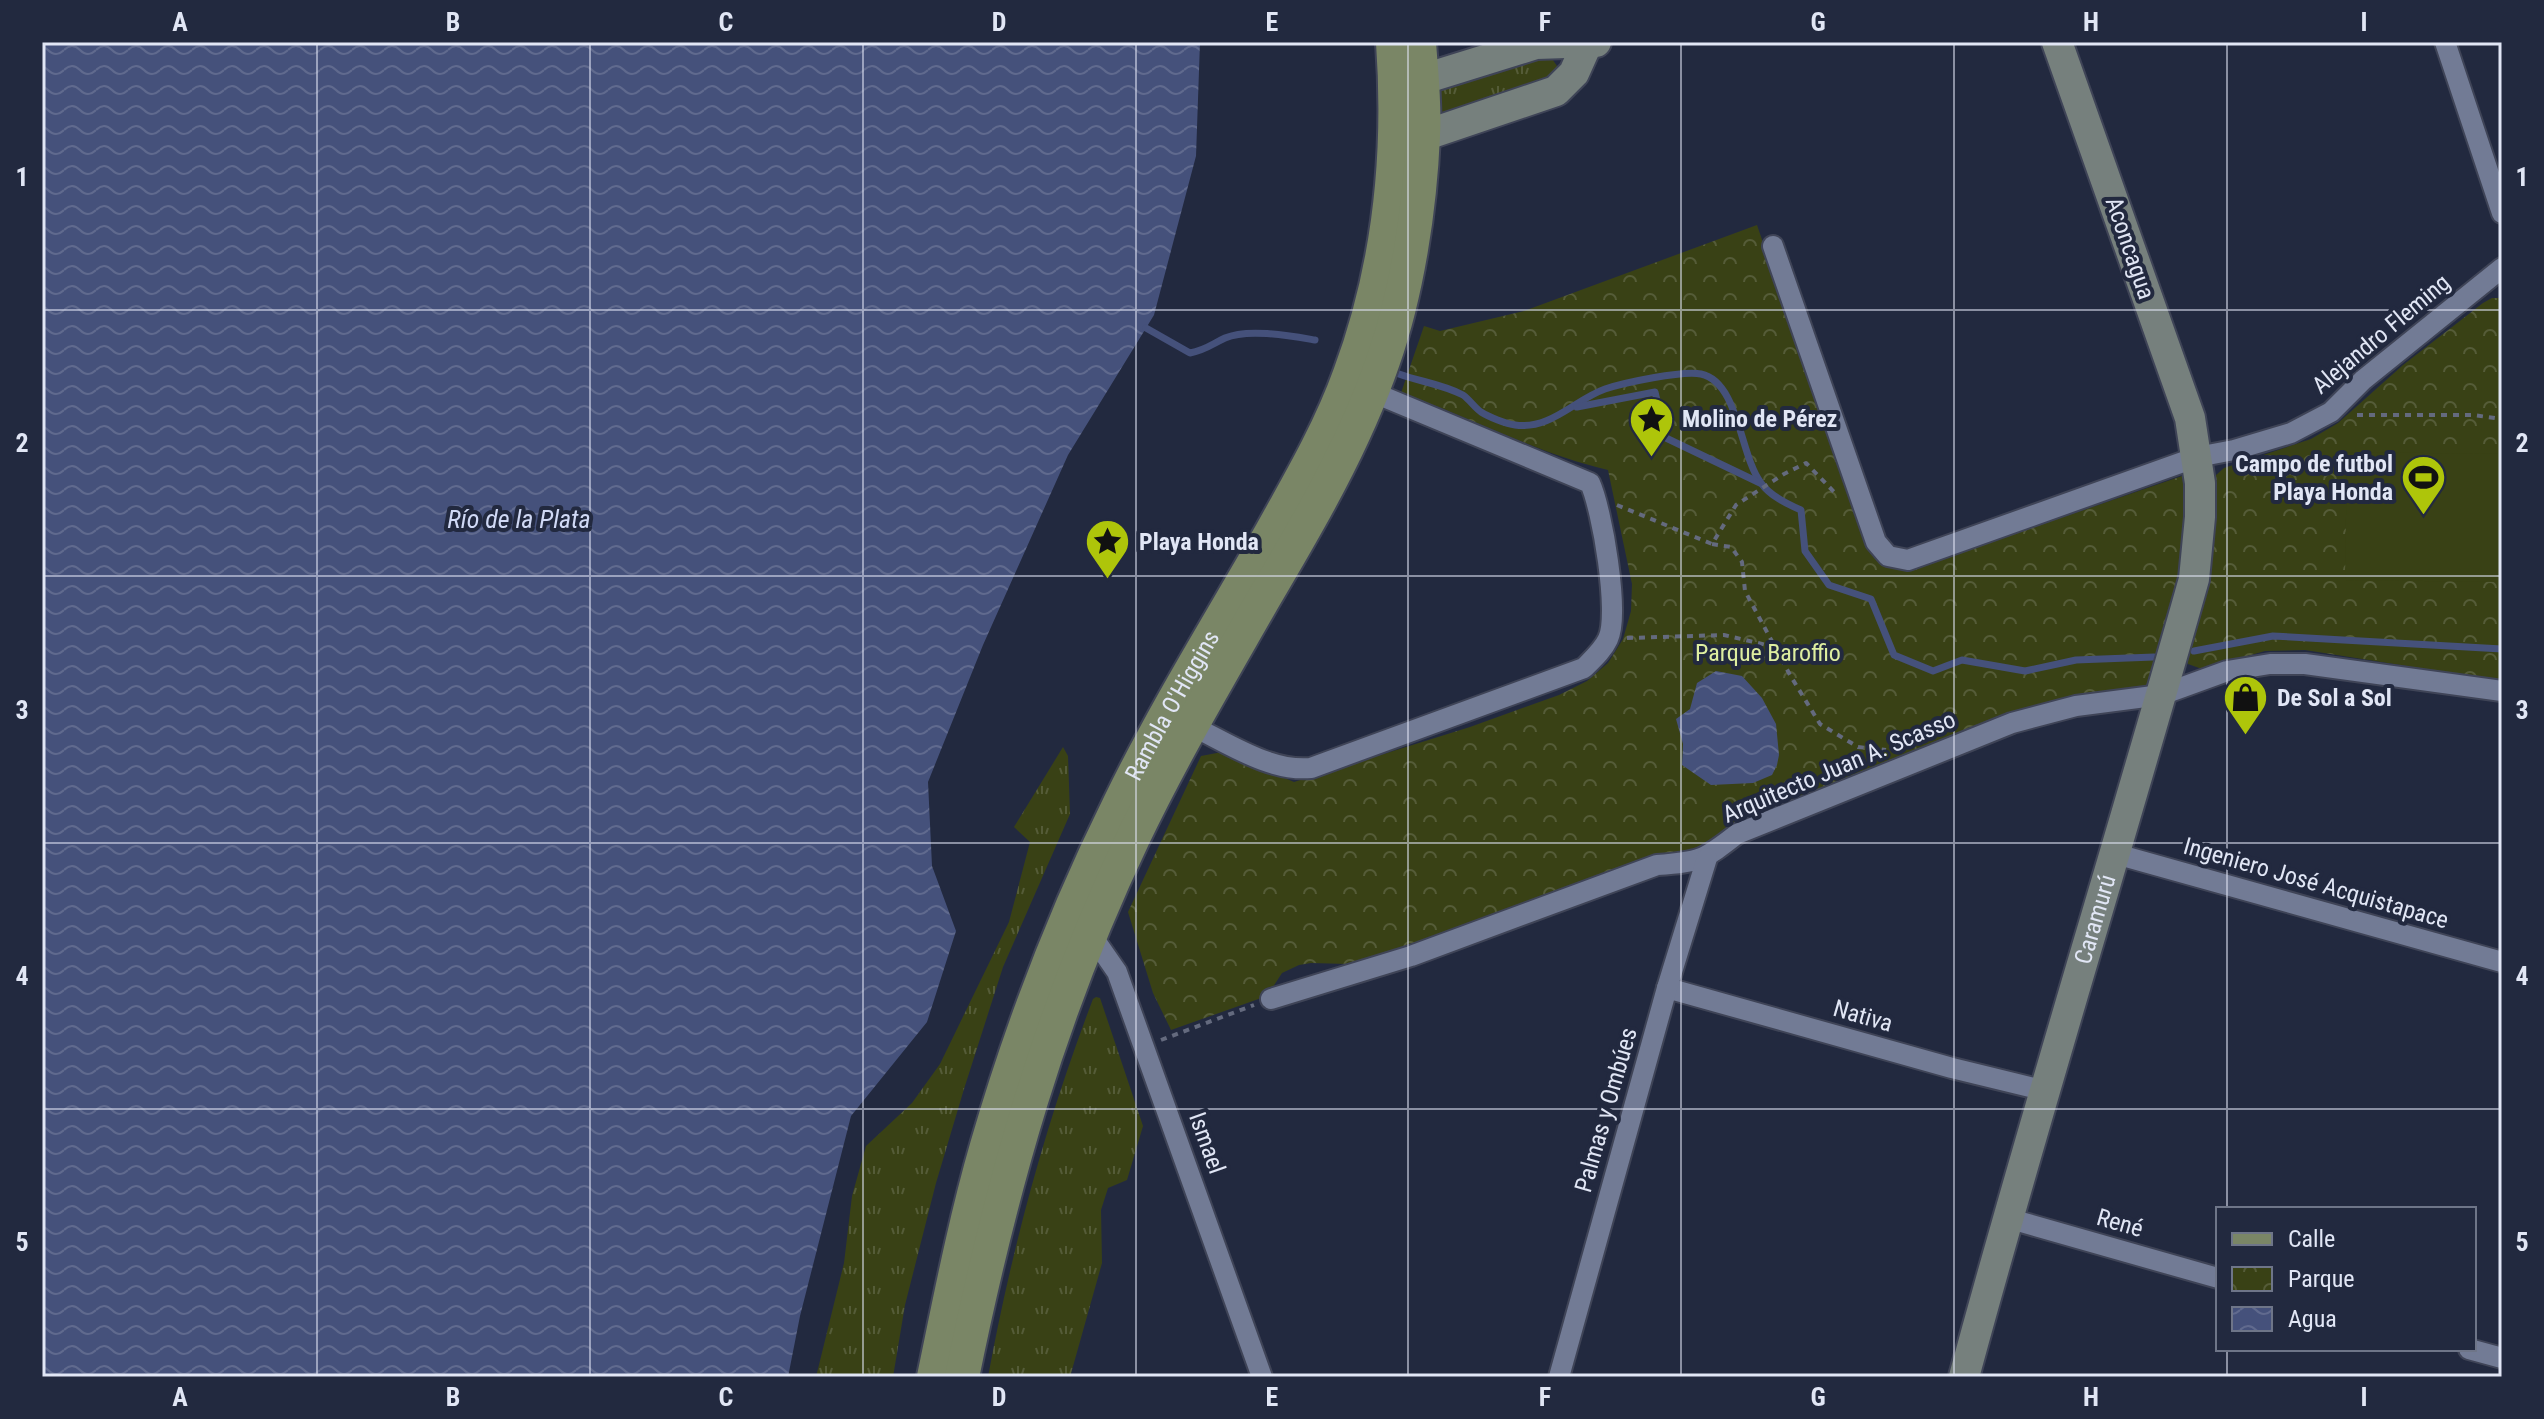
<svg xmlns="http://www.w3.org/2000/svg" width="2544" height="1419" font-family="'Roboto Condensed',sans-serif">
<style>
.grass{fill:url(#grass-tufts)}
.park{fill:url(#park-crowns)}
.garden{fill:#394115}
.water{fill:url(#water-waves)}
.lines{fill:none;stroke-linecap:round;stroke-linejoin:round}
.stream{stroke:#45517b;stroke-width:7}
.street-casing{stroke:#3f4457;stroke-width:24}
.secondary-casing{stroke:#3f4457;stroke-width:34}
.primary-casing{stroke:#3f4457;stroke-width:38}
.path{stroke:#646a7e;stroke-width:4;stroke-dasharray:6 6;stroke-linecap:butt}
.street{stroke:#727b95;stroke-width:20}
.secondary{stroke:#76807d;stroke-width:30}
.primary{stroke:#7a8666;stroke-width:34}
.grid{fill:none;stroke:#e1e6f5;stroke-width:2;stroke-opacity:0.55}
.labels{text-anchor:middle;stroke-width:8;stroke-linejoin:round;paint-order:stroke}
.street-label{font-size:24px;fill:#e1e6f5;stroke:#22293f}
.poi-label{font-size:24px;font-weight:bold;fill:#e1e6f5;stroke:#22293f;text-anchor:start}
.park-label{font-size:24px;fill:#deeea0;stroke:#22293f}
.water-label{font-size:26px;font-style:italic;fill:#d0d9f5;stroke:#22293f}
.neatline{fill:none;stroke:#e1e6f5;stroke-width:3}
.grid-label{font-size:26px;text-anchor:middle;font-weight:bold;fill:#e1e6f5}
</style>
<defs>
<pattern id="grass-tufts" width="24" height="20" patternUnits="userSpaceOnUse" patternTransform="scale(2)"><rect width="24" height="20" fill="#394115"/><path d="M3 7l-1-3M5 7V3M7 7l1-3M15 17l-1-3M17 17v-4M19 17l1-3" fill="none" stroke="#555c38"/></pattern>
<pattern id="park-crowns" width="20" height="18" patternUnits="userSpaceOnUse" patternTransform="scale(2)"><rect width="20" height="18" fill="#394115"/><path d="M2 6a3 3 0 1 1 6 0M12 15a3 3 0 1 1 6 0" fill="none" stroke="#555c38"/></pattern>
<pattern id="water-waves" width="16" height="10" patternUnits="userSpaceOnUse" patternTransform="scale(2)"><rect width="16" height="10" fill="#45517b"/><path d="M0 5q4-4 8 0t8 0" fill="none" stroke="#606a8e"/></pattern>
</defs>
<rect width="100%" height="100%" fill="#22293f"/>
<g class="grass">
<path d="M1550 56 1557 66 1555 79 1446 115 1440 111 1438 90 1443 85Z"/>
<path d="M1063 747 1068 756 1070 814 1003 967 964 1089 936 1183 905 1305 893 1377H816L844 1263 852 1196 866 1146 912 1103 940 1064 1009 922 1030 842 1014 827Z"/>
<path d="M1096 997 1100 998 1143 1126 1127 1180 1108 1188 1101 1210 1102 1263 1070 1377H988C1012 1247 1046 1122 1093 999Z"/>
</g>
<g class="park">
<path d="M1757 225 1866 545C1880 565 1886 568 1910 570L2182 476 2187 508 2180 579 2149 689 2095 695 2030 707 1977 725 1851 778 1783 803 1725 831 1680 857 1387 957 1348 964 1311 963 1299 965 1282 973 1267 996 1171 1030 1153 993 1128 912 1201 756 1222 752 1294 782 1470 727 1559 695 1587 681 1608 663 1623 639 1631 611 1632 584 1608 470C1535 453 1471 417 1401 393L1424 326 1440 331 1524 311Z"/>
<path d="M2492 298H2502V681L2305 650 2265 651 2202 669 2188 664 2187 660 2206 588 2211 484 2215 476 2224 468 2311 439 2338 423 2403 365 2483 303Z"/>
</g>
<path class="garden" d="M2347 452 2502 454V582L2345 580Z"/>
<g class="water">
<path d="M42 42H1200L1196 156 1154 315 1068 455 983 645 928 782 932 866 956 931 927 1022 851 1116 800 1316 788 1377H42Z"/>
<path d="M1716 671 1742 676 1762 698 1776 724 1779 755 1777 765 1772 775 1753 783 1711 785 1682 765 1683 744 1676 719 1690 709 1697 683Z"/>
</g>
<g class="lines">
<g class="stream">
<path d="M1146 328 1190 353C1206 350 1212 344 1225 338 1248 328 1291 336 1315 340"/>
<path d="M1399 374C1421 382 1442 384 1463 395 1470 400 1474 407 1481 412 1489 417 1506 424 1515 425 1551 430 1574 400 1605 389 1623 383 1683 370 1701 374 1739 382 1740 456 1761 483 1770 496 1787 504 1801 510L1805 551 1829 585 1871 599 1894 655 1933 671 1962 660 2025 671 2076 660 2154 657"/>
<path d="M1577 407 1655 392 1666 438 1760 483"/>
<path d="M2194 651 2273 636 2502 649"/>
</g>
<defs>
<g id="street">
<path d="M2445 42 2502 213"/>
<path d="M1773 246 1876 542 1888 556 1908 560 2197 457 2234 450 2291 433 2331 412 2363 380 2502 268"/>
<path d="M1192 726C1228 743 1270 772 1311 768L1584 668C1593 659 1603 650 1608 639 1620 614 1602 509 1590 483L1372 392"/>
<path d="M2116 854 2502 962"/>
<path d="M1090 933 1117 972 1262 1377"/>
<path d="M1667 988 1952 1068 2046 1091"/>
<path d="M1271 999 1411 956 1657 865C1700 862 1704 860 1737 834L2012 723 2076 706 2161 695 2227 671 2270 664H2305L2502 691"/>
<path d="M2007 1218 2218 1278"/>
<path d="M2469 1349 2502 1358"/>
<path d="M1559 1377 1667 988 1707 858"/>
</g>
<g id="secondary">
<path d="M1401 86 1536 44 1596 42"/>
<path d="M1423 136 1556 91 1574 73 1587 44"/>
<path id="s1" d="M1964 1377C2036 1110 2119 846 2194 579L2200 517V483L2190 418 2057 42"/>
</g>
<g id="primary">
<path id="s2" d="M934 1377C950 1300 965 1222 987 1146 1021 1029 1065 914 1119 805 1164 712 1219 624 1270 535 1299 483 1330 430 1350 374 1389 269 1401 154 1393 42"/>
<path d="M962 1377C1001 1186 1049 1014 1133 838 1172 756 1219 677 1264 598 1309 522 1354 445 1383 361 1407 293 1420 208 1423 135 1425 104 1421 73 1419 42"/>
</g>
</defs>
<use href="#street" class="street-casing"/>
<use href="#secondary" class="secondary-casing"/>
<use href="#primary" class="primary-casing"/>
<g class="path">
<path d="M2357 415H2473L2502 419"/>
<path d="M1617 505 1712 544 1736 505 1784 474 1806 463 1837 495"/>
<path d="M1712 544 1731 547 1742 562 1745 591 1790 675 1820 724 1858 747 1886 750"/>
<path d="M1627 638 1724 635 1775 647"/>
<path d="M1161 1040 1254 1005"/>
</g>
<use href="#street" class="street"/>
<use href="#secondary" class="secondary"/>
<use href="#primary" class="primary"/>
</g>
<path class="grid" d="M317 42V1377M590 42V1377M863 42V1377M1136 42V1377M1408 42V1377M1681 42V1377M1954 42V1377M2227 42V1209M42 310H2502M42 576H2502M42 843H2502M42 1109H2502M2227 1349V1377"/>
<defs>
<symbol id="sight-pin" viewBox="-11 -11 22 30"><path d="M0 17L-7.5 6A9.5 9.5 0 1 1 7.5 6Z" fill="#aec50a" stroke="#22293f"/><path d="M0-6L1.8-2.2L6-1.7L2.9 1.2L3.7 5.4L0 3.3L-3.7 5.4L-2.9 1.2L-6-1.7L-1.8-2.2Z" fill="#111"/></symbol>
<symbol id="stadium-pin" viewBox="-11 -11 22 30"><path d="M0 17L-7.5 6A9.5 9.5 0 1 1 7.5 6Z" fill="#aec50a" stroke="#22293f"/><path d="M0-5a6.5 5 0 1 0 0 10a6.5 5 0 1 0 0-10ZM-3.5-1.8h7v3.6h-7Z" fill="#111"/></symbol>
<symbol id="shop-pin" viewBox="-11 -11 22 30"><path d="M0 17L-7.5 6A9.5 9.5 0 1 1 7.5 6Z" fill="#aec50a" stroke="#22293f"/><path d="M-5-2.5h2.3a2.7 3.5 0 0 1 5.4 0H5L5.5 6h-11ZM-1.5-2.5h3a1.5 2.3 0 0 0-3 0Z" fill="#111"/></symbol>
</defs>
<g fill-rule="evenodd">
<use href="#sight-pin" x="1626" y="394" width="51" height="69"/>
<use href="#stadium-pin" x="2398" y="452" width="51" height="69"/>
<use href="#sight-pin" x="1082" y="516" width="51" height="69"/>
<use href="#shop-pin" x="2220" y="672" width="51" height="69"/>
</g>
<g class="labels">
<g class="street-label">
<text transform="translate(2130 248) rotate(71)" y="8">Aconcagua</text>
<text transform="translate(2381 334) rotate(-40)" y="8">Alejandro Fleming</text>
<text dy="8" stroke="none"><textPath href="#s2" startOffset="716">Rambla O'Higgins</textPath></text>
<text transform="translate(1839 767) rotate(-23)" y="8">Arquitecto Juan A. Scasso</text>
<text transform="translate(2316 883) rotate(16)" y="8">Ingeniero José Acquistapace</text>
<text dy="8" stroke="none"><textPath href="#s1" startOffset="476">Caramurú</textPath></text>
<text transform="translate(1863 1016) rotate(16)" y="8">Nativa</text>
<text transform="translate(1606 1110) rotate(-74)" y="8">Palmas y Ombúes</text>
<text transform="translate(1207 1143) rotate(70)" y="8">Ismael</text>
<text transform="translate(2120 1223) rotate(16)" y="8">René</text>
</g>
<g class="poi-label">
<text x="1682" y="427">Molino de Pérez</text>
<text x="2393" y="472" text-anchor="end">Campo de futbol<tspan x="2393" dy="28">Playa Honda</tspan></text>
<text x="1139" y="550">Playa Honda</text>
<text x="2277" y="706">De Sol a Sol</text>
</g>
<g class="park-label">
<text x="1768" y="661">Parque Baroffio</text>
</g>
<g class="water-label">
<text x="519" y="528">Río de la Plata</text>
</g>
</g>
<rect width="2544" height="1419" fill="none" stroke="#22293f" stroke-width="88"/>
<rect x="2216" y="1207" width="260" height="144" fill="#22293f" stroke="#6e7588" stroke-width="2"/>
<rect x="2232" y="1233" width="40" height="12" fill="#7a8666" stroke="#6e7588" stroke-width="2"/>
<text x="2288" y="1247" font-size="24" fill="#e1e6f5">Calle</text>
<rect x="2232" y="1267" width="40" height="24" fill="url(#park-crowns)" stroke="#6e7588" stroke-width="2"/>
<text x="2288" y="1287" font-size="24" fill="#e1e6f5">Parque</text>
<rect x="2232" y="1307" width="40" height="24" fill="url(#water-waves)" stroke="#6e7588" stroke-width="2"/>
<text x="2288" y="1327" font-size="24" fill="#e1e6f5">Agua</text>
<rect x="44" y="44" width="2456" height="1331" class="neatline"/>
<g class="grid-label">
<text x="180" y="31">A</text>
<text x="453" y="31">B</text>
<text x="726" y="31">C</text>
<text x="999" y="31">D</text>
<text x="1272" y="31">E</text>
<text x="1545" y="31">F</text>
<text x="1818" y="31">G</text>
<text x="2091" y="31">H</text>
<text x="2364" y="31">I</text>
<text x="22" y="186">1</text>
<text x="2522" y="186">1</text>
<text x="22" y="452">2</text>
<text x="2522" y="452">2</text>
<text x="22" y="719">3</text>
<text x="2522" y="719">3</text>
<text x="22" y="985">4</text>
<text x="2522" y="985">4</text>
<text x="22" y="1251">5</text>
<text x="2522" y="1251">5</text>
<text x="180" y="1406">A</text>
<text x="453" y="1406">B</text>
<text x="726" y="1406">C</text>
<text x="999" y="1406">D</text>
<text x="1272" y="1406">E</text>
<text x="1545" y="1406">F</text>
<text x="1818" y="1406">G</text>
<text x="2091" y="1406">H</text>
<text x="2364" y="1406">I</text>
</g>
</svg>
